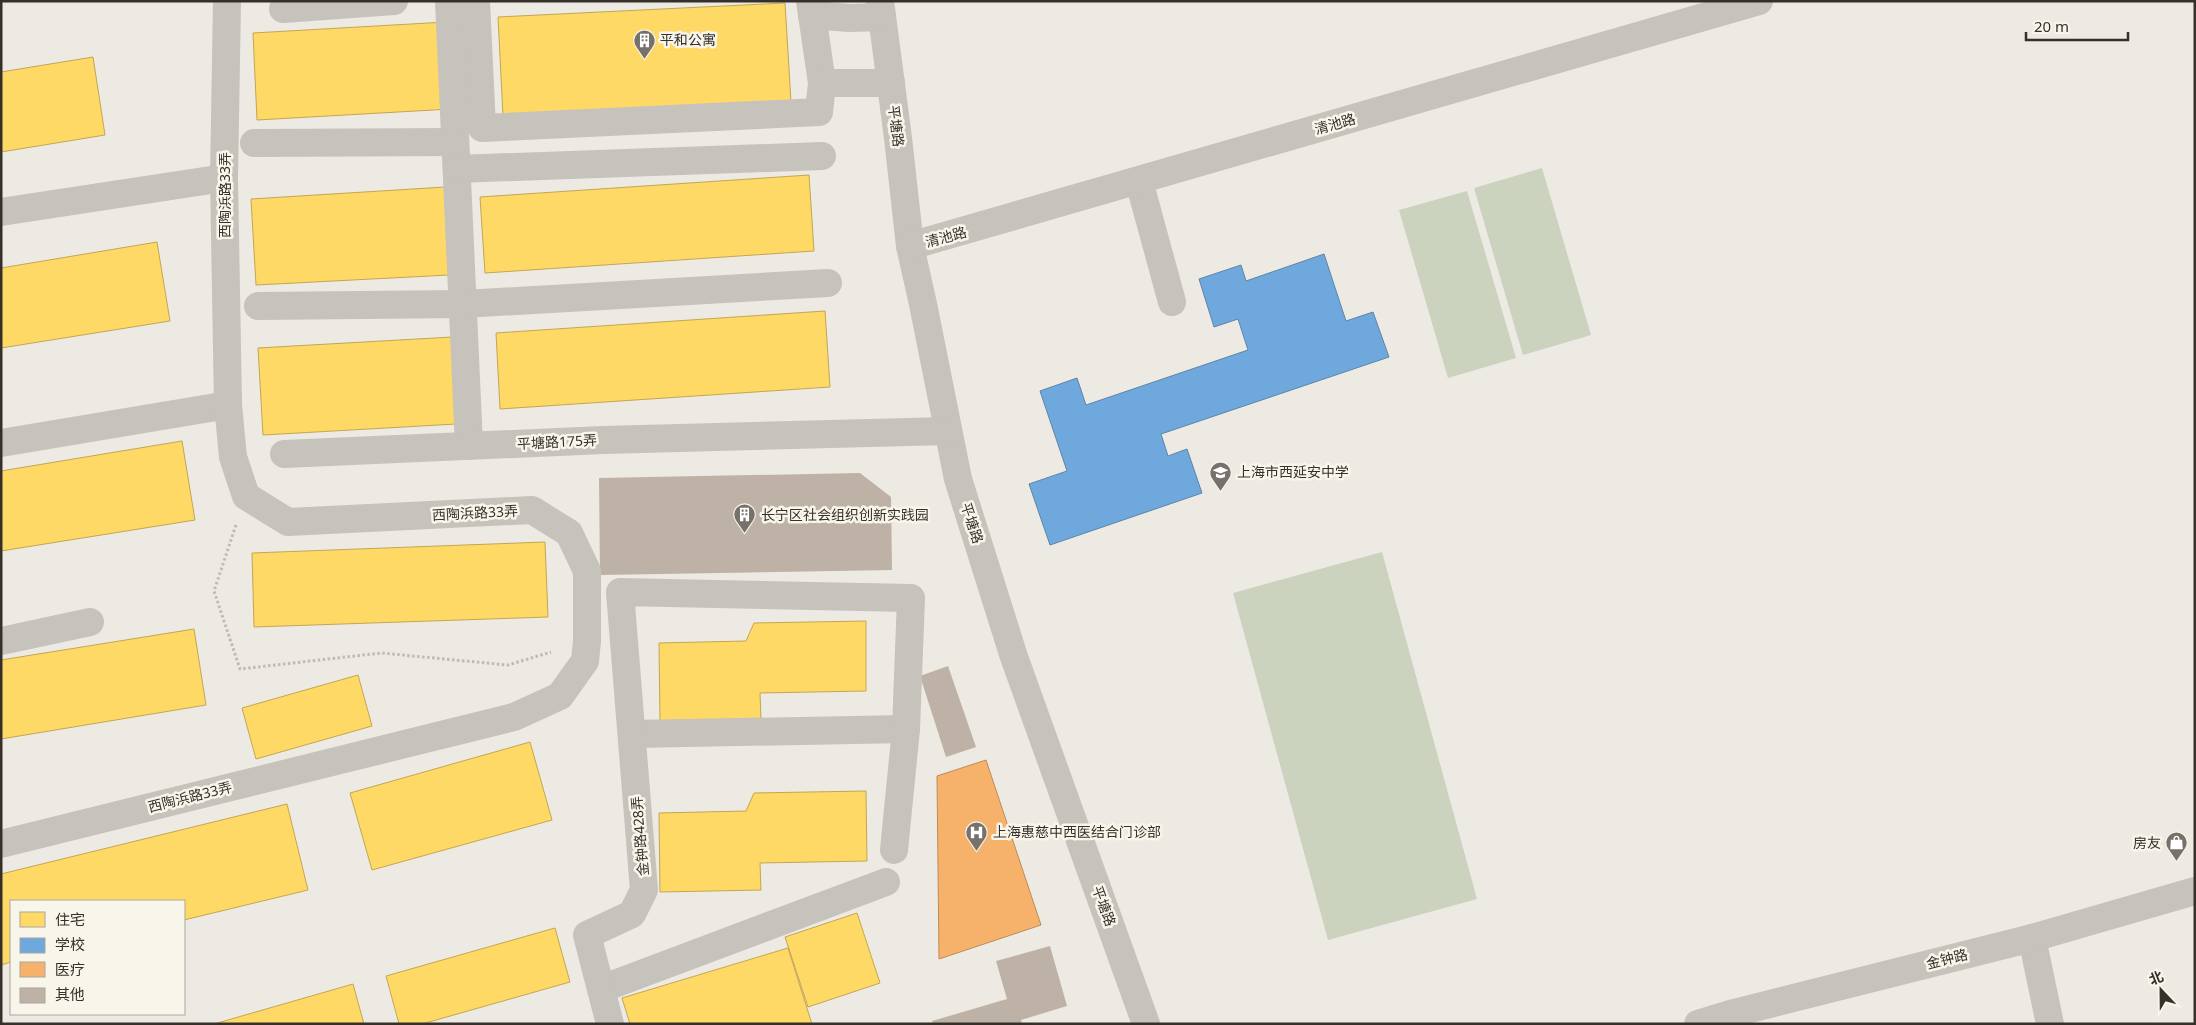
<svg xmlns="http://www.w3.org/2000/svg" width="2196" height="1025" font-family="'Noto Sans','Noto Sans SC',sans-serif">
<style>
.green{fill:#cbd2be}
.homes{fill:#ffd966;stroke:#c3a654}
.schools{fill:#6fa8dc;stroke:#5e84a7}
.health{fill:#f6b26b;stroke:#bd8b58}
.building{fill:#beb2a6}
.lines{fill:none;stroke-linecap:round;stroke-linejoin:round}
.path{stroke:#bfbbb4;stroke-width:3;stroke-dasharray:2.5 2.5;stroke-linecap:butt}
.minor{stroke:#c6c2bc;stroke-width:28}
.labels{text-anchor:middle;stroke-width:5;stroke-linejoin:round;paint-order:stroke}
.poi-label{font-size:14px;fill:#37302a;stroke:#f8f5eb;text-anchor:start}
.street-label{font-size:14px;fill:#37302a;stroke:#f8f5eb}
</style>
<rect width="100%" height="100%" fill="#eceae3"/>
<g class="green">
<path d="M1542 168 1591 335 1523 355 1474 188Z"/>
<path d="M1467 191 1516 358 1448 378 1399 210Z"/>
<path d="M1382 552 1477 899 1328 940 1233 593Z"/>
</g>
<g class="homes">
<path d="M785 3 791 102 503 116 498 17Z"/>
<path d="M446 22 451 109 257 120 253 33Z"/>
<path d="M93 57 105 135 1 152V72Z"/>
<path d="M809 175 814 251 485 273 480 197Z"/>
<path d="M445 187 449 275 256 285 251 199Z"/>
<path d="M157 242 170 321 1 348V268Z"/>
<path d="M825 311 830 387 500 409 496 333Z"/>
<path d="M452 337 456 424 263 435 258 348Z"/>
<path d="M182 441 195 520 1 551V471Z"/>
<path d="M545 542 548 617 254 627 252 553Z"/>
<path d="M866 621V691L760 693 761 720 660 722 659 643 746 641 754 623Z"/>
<path d="M194 629 206 705 1 739V660Z"/>
<path d="M358 675 372 726 256 759 242 708Z"/>
<path d="M530 742 552 820 372 870 350 793Z"/>
<path d="M866 791 867 861 760 863 761 890 660 892 659 813 746 811 754 793Z"/>
<path d="M287 804 308 890 184 920V901H11V962L1 965V874Z"/>
<path d="M857 913 880 983 808 1007 785 937Z"/>
<path d="M555 928 570 982 422 1024H399L386 976Z"/>
<path d="M788 948 812 1024H630L622 998Z"/>
<path d="M353 984 364 1024H214Z"/>
</g>
<path class="schools" d="M1324 254 1346 321 1373 312 1389 357 1161 434 1168 456 1187 449 1202 493 1050 545 1029 484 1067 471 1040 391 1077 378 1086 405 1248 350 1238 319 1214 327 1199 279 1241 265 1246 281Z"/>
<path class="health" d="M986 760 1041 925 939 959 937 776Z"/>
<g class="building">
<path d="M860 473 891 497 892 570 600 575 599 478Z"/>
<path d="M948 666 976 747 946 757 920 676Z"/>
<path d="M1050 946 1067 1006 1021 1020 1022 1024H933L932 1021 1007 999 996 961Z"/>
</g>
<g class="lines">
<path class="path" d="M236 525 214 591 240 669 381 653 508 665 551 652"/>
<g class="minor">
<path d="M449 1 469 446"/>
<path d="M476 1 482 128 819 112 822 83 810 1"/>
<path d="M880 1 898 138 910 246 923 304 958 479 1014 657 1146 1024"/>
<path d="M283 9 394 1"/>
<path d="M812 15 849 18 882 17"/>
<path d="M822 83H891"/>
<path d="M254 143 455 142"/>
<path d="M457 169 822 156"/>
<path d="M1139 181 1172 302"/>
<path d="M1 212 224 178"/>
<path d="M910 246 1759 1"/>
<path d="M258 306 463 304 828 283"/>
<path d="M1 443 228 405"/>
<path d="M284 454 603 440 948 431"/>
<path d="M1 641 90 622"/>
<path d="M632 734 906 729"/>
<path d="M1 844 514 717 560 696 585 661 587 641V571L569 533 532 510 288 522 246 496 233 457 228 405 224 178 227 1"/>
<path d="M2032 938 2050 1024"/>
<path d="M601 989 886 882"/>
<path d="M610 1024 587 935 632 914 644 890 620 592 911 598 906 729 894 850"/>
<path d="M1698 1024 1734 1013 2032 938 2195 891"/>
</g>
</g>
<defs>
<symbol id="building-pin" viewBox="-11 -11 22 30"><path d="M0 17L-7.5 6A9.5 9.5 0 1 1 7.5 6Z" fill="#76716b" stroke="#f8f5eb"/><path d="M-4-6H4V6H1V3H-1V6H-4ZM-2.5-4.3h1.7v1.8h-1.7ZM.8-4.3h1.7v1.8H.8ZM-2.5-1h1.7V.8h-1.7ZM.8-1h1.7V.8H.8Z" fill="#fff"/></symbol>
<symbol id="school-pin" viewBox="-11 -11 22 30"><path d="M0 17L-7.5 6A9.5 9.5 0 1 1 7.5 6Z" fill="#76716b" stroke="#f8f5eb"/><path d="M0-5L7-2L0 1L-7-2ZM-4 1L0 2.5L4 1V4Q0 6-4 4Z" fill="#fff"/></symbol>
<symbol id="hospital-pin" viewBox="-11 -11 22 30"><path d="M0 17L-7.5 6A9.5 9.5 0 1 1 7.5 6Z" fill="#76716b" stroke="#f8f5eb"/><path d="M-5-5h3v3.5h4V-5h3V5h-3V1.5h-4V5h-3Z" fill="#fff"/></symbol>
<symbol id="shop-pin" viewBox="-11 -11 22 30"><path d="M0 17L-7.5 6A9.5 9.5 0 1 1 7.5 6Z" fill="#76716b" stroke="#f8f5eb"/><path d="M-5-2.5h2.3a2.7 3.5 0 0 1 5.4 0H5L5.5 6h-11ZM-1.5-2.5h3a1.5 2.3 0 0 0-3 0Z" fill="#fff"/></symbol>
</defs>
<g fill-rule="evenodd">
<use href="#building-pin" x="632" y="28" width="25" height="34"/>
<use href="#school-pin" x="1208" y="460" width="25" height="34"/>
<use href="#building-pin" x="732" y="502" width="25" height="34"/>
<use href="#hospital-pin" x="964" y="820" width="25" height="34"/>
<use href="#shop-pin" x="2164" y="830" width="25" height="34"/>
</g>
<g class="labels">
<g class="poi-label">
<text x="660" y="45">平和公寓</text>
<text x="1237" y="477">上海市西延安中学</text>
<text x="761" y="520">长宁区社会组织创新实践园</text>
<text x="993" y="837">上海惠慈中西医结合门诊部</text>
<text x="2161" y="848" text-anchor="end">房友</text>
</g>
<g class="street-label">
<text transform="translate(1335 124) rotate(-16)" y="5">清池路</text>
<text transform="translate(896 126) rotate(83)" y="5">平塘路</text>
<text transform="translate(225 195) rotate(-90)" y="5">西陶浜路33弄</text>
<text transform="translate(946 237) rotate(-15)" y="5">清池路</text>
<text transform="translate(557 442) rotate(-3)" y="5">平塘路175弄</text>
<text transform="translate(475 513) rotate(-3)" y="5">西陶浜路33弄</text>
<text transform="translate(972 523) rotate(72)" y="5">平塘路</text>
<text transform="translate(190 797) rotate(-14)" y="5">西陶浜路33弄</text>
<text transform="translate(640 836) rotate(-95)" y="5">金钟路428弄</text>
<text transform="translate(1104 906) rotate(70)" y="5">平塘路</text>
<text transform="translate(1947 959) rotate(-14)" y="5">金钟路</text>
</g>
</g>
<rect width="2196" height="1025" fill="none" stroke="#37302a" stroke-width="5"/>
<rect x="10" y="900" width="175" height="115" fill="#f8f5eb" stroke="#aba69e"/>
<rect x="20" y="912" width="25" height="15" fill="#ffd966" stroke="#aba69e"/>
<text x="55" y="925" font-size="15" fill="#37302a">住宅</text>
<rect x="20" y="938" width="25" height="15" fill="#6fa8dc" stroke="#aba69e"/>
<text x="55" y="950" font-size="15" fill="#37302a">学校</text>
<rect x="20" y="962" width="25" height="15" fill="#f6b26b" stroke="#aba69e"/>
<text x="55" y="975" font-size="15" fill="#37302a">医疗</text>
<rect x="20" y="988" width="25" height="15" fill="#beb2a6" stroke="#aba69e"/>
<text x="55" y="1000" font-size="15" fill="#37302a">其他</text>
<g transform="translate(2161 990) rotate(338)" stroke="#f8f5eb" stroke-width="4" paint-order="stroke">
<path d="M0-4L9 19L0 12L-9 19Z" fill="#37302a"/>
<text y="-8" font-size="14" font-weight="bold" text-anchor="middle" fill="#37302a">北</text>
</g>
<path d="M2026 32v8h102v-8" fill="none" stroke="#37302a" stroke-width="2.5"/>
<text x="2034" y="32" font-size="15" fill="#37302a" stroke="#f8f5eb" stroke-width="4" paint-order="stroke">20 m</text>
</svg>
